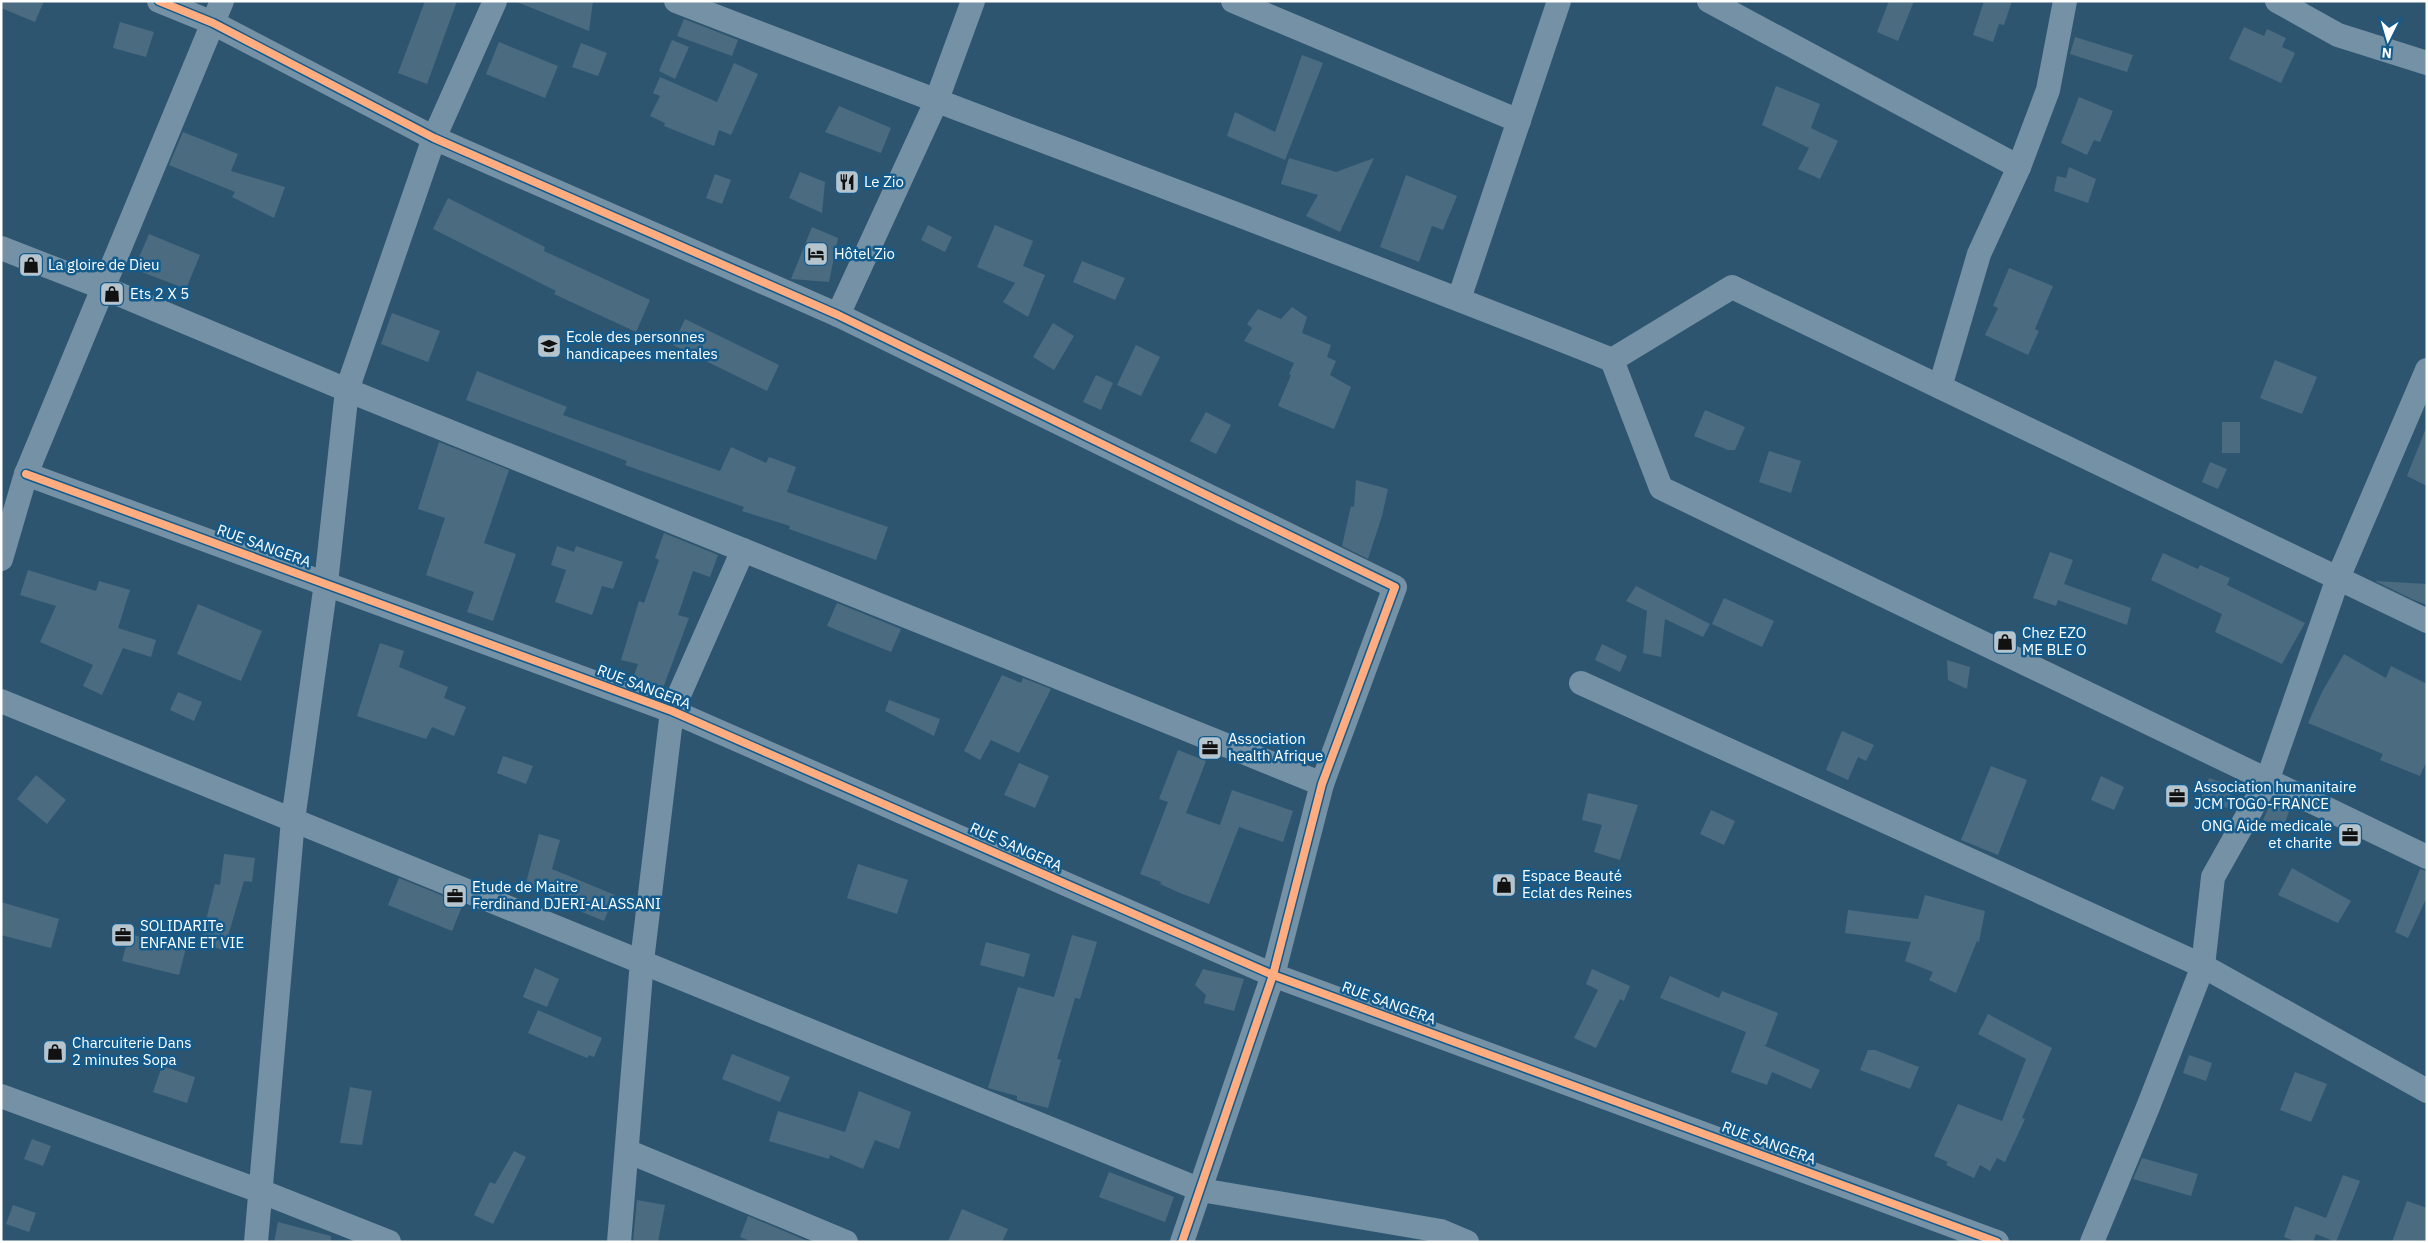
<svg xmlns="http://www.w3.org/2000/svg" width="2428" height="1243" font-family="'IBM Plex Sans',sans-serif">
<style>
.building{fill:#4b6b80}
.lines{fill:none;stroke-linecap:round;stroke-linejoin:round}
.minor{stroke:#7591a5;stroke-width:24}
.cycleway-casing{stroke:#125b8c;stroke-width:11}
.cycleway{stroke:#ffac80;stroke-width:8}
.labels{text-anchor:middle;stroke-width:5;stroke-linejoin:round;paint-order:stroke}
.poi-label{font-size:15px;fill:#fff;stroke:#125b8c;text-anchor:start}
.street-label{font-size:15px;fill:#fff;stroke:#125b8c}
</style>
<rect width="100%" height="100%" fill="#2e5570"/>
<g class="building">
<path d="M1 1H44L35 22 1 8Z"/>
<path d="M425 1H457L427 84 398 73Z"/>
<path d="M517 1H593L589 31 517 2Z"/>
<path d="M1889 1H1914L1898 41 1877 32Z"/>
<path d="M1984 1H2012L2004 25 1999 24 1993 42 1973 35Z"/>
<path d="M684 19 738 40 732 56 677 36Z"/>
<path d="M120 22 154 32 146 57 113 48Z"/>
<path d="M2244 27 2264 36 2267 29 2286 38 2282 47 2295 53 2281 83 2229 59Z"/>
<path d="M2075 37 2133 55 2127 72 2070 54Z"/>
<path d="M672 40 689 47 675 79 659 71Z"/>
<path d="M499 42 558 66 545 98 486 74Z"/>
<path d="M581 43 607 53 598 76 572 67Z"/>
<path d="M1302 55 1323 63 1285 160 1227 136 1235 112 1275 132Z"/>
<path d="M734 63 758 74 731 135 719 130 714 146 664 126 665 123 650 116 660 96 653 93 660 77 717 102Z"/>
<path d="M1776 86 1820 104 1811 128 1838 141 1820 179 1798 169 1809 148 1762 125Z"/>
<path d="M2079 97 2113 111 2100 142 2094 140 2087 155 2061 143Z"/>
<path d="M839 106 891 128 881 153 825 132Z"/>
<path d="M183 132 238 154 231 171 285 187 274 218 232 197 235 192 169 165Z"/>
<path d="M1289 158 1336 172 1374 158 1340 232 1306 216 1318 195 1281 184Z"/>
<path d="M2069 167 2096 179 2088 203 2054 191 2057 176 2066 178Z"/>
<path d="M800 172 825 182 822 213 789 198Z"/>
<path d="M715 174 731 180 722 204 706 198Z"/>
<path d="M1406 175 1457 196 1443 230 1432 226 1419 262 1380 247Z"/>
<path d="M448 198 545 247 544 251 650 300 636 332 554 294 556 291 433 229Z"/>
<path d="M928 225 952 237 945 252 921 240Z"/>
<path d="M995 225 1033 241 1023 266 1045 275 1028 317 1003 302 1015 283 977 267Z"/>
<path d="M812 227 838 238 829 282 791 279Z"/>
<path d="M149 234 200 255 186 289 134 269Z"/>
<path d="M1082 261 1125 278 1115 300 1073 282Z"/>
<path d="M2009 268 2053 286 2035 329 2039 331 2028 355 1985 335 1998 308 1993 306Z"/>
<path d="M1292 307 1307 317 1302 333 1331 345 1327 357 1336 361 1330 375 1351 387 1334 429 1278 406 1291 375 1289 374 1294 363 1244 341 1252 328 1247 324 1258 309 1281 319Z"/>
<path d="M392 313 440 331 428 362 381 344Z"/>
<path d="M685 319 779 365 767 391 673 345Z"/>
<path d="M1053 323 1074 336 1054 370 1033 357Z"/>
<path d="M1136 345 1160 357 1141 396 1117 385Z"/>
<path d="M2275 360 2317 377 2302 414 2260 398Z"/>
<path d="M477 371 567 407 563 415 720 471 731 447 766 463 769 457 796 467 787 492 888 527 876 560 789 529 790 526 742 511 744 507 625 465 627 461 466 400Z"/>
<path d="M1096 375 1113 383 1101 410 1083 402Z"/>
<path d="M1705 410 1745 427 1735 450H1728L1694 436Z"/>
<path d="M1206 412 1231 425 1216 454 1190 441Z"/>
<rect x="2222" y="422" width="18" height="31"/>
<path d="M2426 428 2427 429V486L2407 476Z"/>
<path d="M439 442 509 470 484 543 516 554 493 621 467 612 474 592 426 575 445 518 418 509Z"/>
<path d="M1769 451 1801 461 1791 493 1759 482Z"/>
<path d="M2210 462 2227 469 2218 489 2202 482Z"/>
<path d="M1356 480 1388 489 1382 516 1368 559 1342 546 1351 506 1354 507Z"/>
<path d="M664 533 718 555 710 577 693 571 678 615 689 618 663 688 633 678 638 664 621 660 639 601 644 603 659 560 655 558Z"/>
<path d="M557 546 574 552 576 546 623 562 613 589 602 586 592 615 555 602 566 570 551 565Z"/>
<path d="M2050 552 2073 560 2064 584 2131 608 2127 625 2058 600 2056 606 2033 598Z"/>
<path d="M2163 553 2198 569 2200 565 2230 578 2227 585 2305 623 2282 664 2215 632 2222 614 2151 580Z"/>
<path d="M28 570 96 591 99 581 130 590 118 628 156 640 151 657 123 648 102 695 83 686 93 665 40 642 56 606 20 595Z"/>
<path d="M2375 581 2427 584V605L2414 600Z"/>
<path d="M1636 586 1710 624 1703 637 1665 619 1661 657 1643 653 1647 611 1626 601Z"/>
<path d="M1724 598 1774 621 1762 647 1712 624Z"/>
<path d="M837 603 901 629 891 652 827 626Z"/>
<path d="M198 604 262 631 241 681 177 654Z"/>
<path d="M380 643 404 651 399 667 448 687 444 698 466 707 454 736 432 727 426 739 357 716Z"/>
<path d="M1602 644 1627 656 1620 672 1595 660Z"/>
<path d="M2344 654 2386 678 2391 666 2427 684V760L2420 776 2380 760 2383 754 2308 723 2322 692Z"/>
<path d="M1947 660 1970 667 1967 689 1948 680Z"/>
<path d="M1002 675 1021 683 1023 678 1051 689 1019 753 991 740 980 760 964 751Z"/>
<path d="M178 692 202 702 194 721 170 710Z"/>
<path d="M889 700 940 719 934 736 885 711Z"/>
<path d="M1842 731 1874 745 1866 761 1858 757 1848 780 1826 770Z"/>
<path d="M1178 750 1206 761 1186 813 1220 825 1232 790 1293 811 1283 842 1239 827 1209 904 1180 893 1160 884 1161 882 1140 874 1168 802 1159 799Z"/>
<path d="M503 756 533 766 526 784 497 773Z"/>
<path d="M1019 763 1049 776 1035 808 1004 795Z"/>
<path d="M1991 766 2027 780 1998 855 1961 840Z"/>
<path d="M36 775 66 800 47 824 17 799Z"/>
<path d="M2101 776 2124 787 2114 810 2091 800Z"/>
<path d="M2209 778 2234 787 2227 808 2201 798Z"/>
<path d="M1588 793 1638 805 1620 860 1594 852 1602 825 1582 820Z"/>
<path d="M2271 802 2290 809 2283 828 2263 820Z"/>
<path d="M1711 810 1735 821 1724 845 1700 834Z"/>
<path d="M539 834 560 840 552 869 615 895 604 921 548 898 550 894 525 887Z"/>
<path d="M224 854 255 858 252 882 244 881 224 950 200 944 215 884 220 885Z"/>
<path d="M858 864 908 880 897 914 847 898Z"/>
<path d="M2292 868 2351 901 2338 923 2278 895Z"/>
<path d="M2420 869 2427 871V897L2408 938 2395 932Z"/>
<path d="M399 878 463 904 452 931 388 905Z"/>
<path d="M1925 895 1985 911 1979 942 1977 941 1956 993 1929 980 1933 972 1905 961 1911 942 1845 933 1848 910 1918 919Z"/>
<path d="M1 902 59 919 51 948 1 935Z"/>
<path d="M129 934 186 948 179 975 122 961Z"/>
<path d="M1072 935 1097 942 1080 999 1075 998 1057 1059 1061 1060 1048 1108 1017 1100V1096L988 1088 1018 987 1054 997Z"/>
<path d="M986 942 1030 954 1024 977 980 965Z"/>
<path d="M535 968 559 979 547 1007 523 997Z"/>
<path d="M1203 969 1244 979 1234 1011 1204 1003 1206 995 1195 985Z"/>
<path d="M1592 969 1630 986 1624 1001 1620 999 1596 1048 1574 1038 1598 990 1586 984Z"/>
<path d="M1670 976 1719 998 1722 991 1778 1013 1766 1045H1763L1820 1070 1811 1089 1772 1072 1767 1085 1731 1072 1746 1032 1660 998Z"/>
<path d="M538 1010 602 1038 594 1057 589 1055 587 1058 528 1033Z"/>
<path d="M1988 1014 2052 1048 2022 1118 2025 1119 2005 1162 1997 1158 1990 1171 1980 1165 1974 1178 1946 1165 1948 1162 1934 1156 1958 1104 2002 1121 2026 1059 1978 1034Z"/>
<path d="M1868 1050H1875L1919 1067 1910 1089 1860 1070Z"/>
<path d="M732 1054 790 1077 780 1102 722 1079Z"/>
<path d="M2189 1055 2212 1063 2206 1081 2183 1073Z"/>
<path d="M162 1066 195 1077 187 1103 153 1092Z"/>
<path d="M2295 1072 2327 1084 2311 1122 2280 1110Z"/>
<path d="M350 1087 372 1091 362 1145 340 1143Z"/>
<path d="M859 1091 911 1112 899 1149 875 1140 863 1169 830 1155 829 1159 769 1141 778 1111 845 1132Z"/>
<path d="M32 1139 51 1146 43 1166 24 1159Z"/>
<path d="M514 1151 526 1157 493 1224 474 1215 490 1182 495 1184Z"/>
<path d="M2142 1158 2198 1174 2191 1196 2133 1179Z"/>
<path d="M1109 1172 1174 1197 1165 1222 1099 1197Z"/>
<path d="M2343 1175 2360 1181 2336 1242 2316 1234 2313 1242H2297L2284 1237 2295 1206 2326 1218Z"/>
<path d="M637 1200 665 1205 658 1242H633Z"/>
<path d="M2407 1201 2427 1208V1242H2392Z"/>
<path d="M13 1205 36 1213 29 1232 6 1224Z"/>
<path d="M962 1209 1008 1229 1002 1242H948Z"/>
<path d="M748 1216 810 1242H752L740 1237Z"/>
<path d="M278 1222 331 1236V1242H274Z"/>
</g>
<g class="lines">
<g class="minor">
<path d="M159 1 213 23 434 138 838 315 1395 587 1322 784 1273 975 1182 1242"/>
<path d="M676 1C988 122 1302 236 1612 360L1661 488 2427 857"/>
<path d="M1233 1 1519 121"/>
<path d="M1709 1 2019 167"/>
<path d="M2277 1 2338 35 2427 63"/>
<path d="M1 248 104 288 347 390 1322 784"/>
<path d="M1459 299 1559 1"/>
<path d="M838 315 936 102 973 1"/>
<path d="M1612 360 1732 287 2427 621"/>
<path d="M1940 387 1979 254 2019 167 2048 90 2065 1"/>
<path d="M26 474 672 711 1273 975 1997 1242"/>
<path d="M1 559 26 474 222 1"/>
<path d="M1581 683 2203 966 2427 1091"/>
<path d="M1 701 1201 1190 1441 1231 1467 1242"/>
<path d="M1 1096 260 1191 389 1242"/>
<path d="M627 1151 846 1242"/>
<path d="M256 1242 293 820 326 583 347 390 434 138 495 1"/>
<path d="M619 1242 642 961 672 711 743 550"/>
<path d="M2092 1242 2148 1107 2203 966 2213 877 2267 781 2338 578 2427 370"/>
</g>
<defs>
<g id="cycleway">
<path d="M159 1 213 23 434 138 838 315 1395 587 1322 784 1273 975 1182 1242"/>
<path d="M26 474 672 711 1273 975 1997 1242"/>
</g>
</defs>
<use href="#cycleway" class="cycleway-casing"/>
<use href="#cycleway" class="cycleway"/>
</g>
<defs>
<symbol id="restaurant-square" viewBox="-11 -11 22 22"><rect x="-9" y="-9" width="18" height="18" rx="4" fill="#b6c4cd" stroke="#125b8c"/><path d="M-5-6h1v4h1v-4h1v4h1v-4h1v5L-1.5 .5V6h-2V.5L-5-1ZM5-6V6H3V1.5H1.5Q1.5-4 5-6Z" fill="#111"/></symbol>
<symbol id="hotel-square" viewBox="-11 -11 22 22"><rect x="-9" y="-9" width="18" height="18" rx="4" fill="#b6c4cd" stroke="#125b8c"/><path d="M-6-4.5h1.5V1H6V5H4.5V3h-9V5H-6ZM-4 0a1.8 1.8 0 1 1 3.6 0ZM.5 0V-2.5h3Q6-2.5 6 0Z" fill="#111"/></symbol>
<symbol id="shop-square" viewBox="-11 -11 22 22"><rect x="-9" y="-9" width="18" height="18" rx="4" fill="#b6c4cd" stroke="#125b8c"/><path d="M-5-2.5h2.3a2.7 3.5 0 0 1 5.4 0H5L5.5 6h-11ZM-1.5-2.5h3a1.5 2.3 0 0 0-3 0Z" fill="#111"/></symbol>
<symbol id="school-square" viewBox="-11 -11 22 22"><rect x="-9" y="-9" width="18" height="18" rx="4" fill="#b6c4cd" stroke="#125b8c"/><path d="M0-5L7-2L0 1L-7-2ZM-4 1L0 2.5L4 1V4Q0 6-4 4Z" fill="#111"/></symbol>
<symbol id="office-square" viewBox="-11 -11 22 22"><rect x="-9" y="-9" width="18" height="18" rx="4" fill="#b6c4cd" stroke="#125b8c"/><path d="M-6-3h4V-5.5h4V-3h4V5H-6ZM-1-4.5V-3h2v-1.5ZM-6 0V1H6V0Z" fill="#111"/></symbol>
</defs>
<g fill-rule="evenodd">
<use href="#restaurant-square" x="833" y="168" width="28" height="28"/>
<use href="#hotel-square" x="802" y="240" width="28" height="28"/>
<use href="#shop-square" x="17" y="251" width="28" height="28"/>
<use href="#shop-square" x="98" y="280" width="28" height="28"/>
<use href="#school-square" x="535" y="332" width="28" height="28"/>
<use href="#shop-square" x="1991" y="628" width="28" height="28"/>
<use href="#office-square" x="1196" y="734" width="28" height="28"/>
<use href="#office-square" x="2163" y="782" width="28" height="28"/>
<use href="#office-square" x="2336" y="821" width="28" height="28"/>
<use href="#shop-square" x="1490" y="871" width="28" height="28"/>
<use href="#office-square" x="441" y="882" width="28" height="28"/>
<use href="#office-square" x="109" y="921" width="28" height="28"/>
<use href="#shop-square" x="41" y="1038" width="28" height="28"/>
</g>
<g class="labels">
<g class="poi-label">
<text x="864" y="187">Le Zio</text>
<text x="834" y="259">Hôtel Zio</text>
<text x="48" y="270">La gloire de Dieu</text>
<text x="130" y="299">Ets 2 X 5</text>
<text x="566" y="342">Ecole des personnes<tspan x="566" dy="17">handicapees mentales</tspan></text>
<text x="2022" y="638">Chez EZO<tspan x="2022" dy="17">ME BLE O</tspan></text>
<text x="1228" y="744">Association<tspan x="1228" dy="17">health Afrique</tspan></text>
<text x="2194" y="792">Association humanitaire<tspan x="2194" dy="17">JCM TOGO-FRANCE</tspan></text>
<text x="2332" y="831" text-anchor="end">ONG Aide medicale<tspan x="2332" dy="17">et charite</tspan></text>
<text x="1522" y="881">Espace Beauté<tspan x="1522" dy="17">Eclat des Reines</tspan></text>
<text x="472" y="892">Etude de Maitre<tspan x="472" dy="17">Ferdinand DJERI-ALASSANI</tspan></text>
<text x="140" y="931">SOLIDARITe<tspan x="140" dy="17">ENFANE ET VIE</tspan></text>
<text x="72" y="1048">Charcuiterie Dans<tspan x="72" dy="17">2 minutes Sopa</tspan></text>
</g>
<g class="street-label">
<text transform="translate(264 546) rotate(20)" y="5">RUE SANGERA</text>
<text transform="translate(644 687) rotate(21)" y="5">RUE SANGERA</text>
<text transform="translate(1016 847) rotate(24)" y="5">RUE SANGERA</text>
<text transform="translate(1389 1003) rotate(20)" y="5">RUE SANGERA</text>
<text transform="translate(1769 1143) rotate(20)" y="5">RUE SANGERA</text>
</g>
</g>
<rect width="2428" height="1243" fill="none" stroke="#ffffff" stroke-width="5"/>
<g transform="translate(2388 40) rotate(185)" stroke="#125b8c" stroke-width="4" paint-order="stroke">
<path d="M0-4L9 19L0 12L-9 19Z" fill="#ffffff"/>
<text y="-8" font-size="14" font-weight="bold" text-anchor="middle" fill="#ffffff">N</text>
</g>
</svg>
